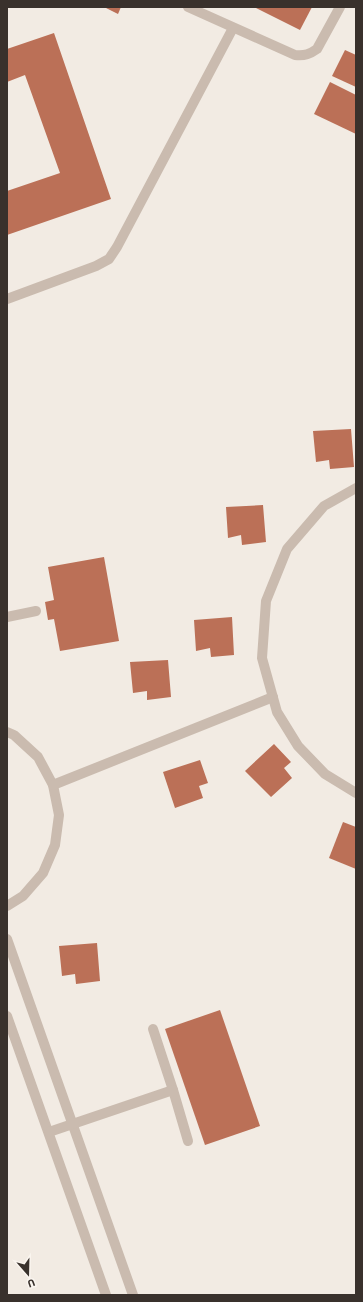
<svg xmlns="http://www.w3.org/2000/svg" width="363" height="1302" font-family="'Source Sans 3',sans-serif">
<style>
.building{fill:#bb7057}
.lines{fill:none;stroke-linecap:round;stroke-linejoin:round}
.minor{stroke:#cabbaf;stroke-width:10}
</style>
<rect width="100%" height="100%" fill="#f2ebe3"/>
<g class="building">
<path d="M104 7H121L118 14Z"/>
<path d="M254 7H312L300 30Z"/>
<path d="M54 33 111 199 7 235V191L60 173 25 75 7 82V49Z"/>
<path d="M345 50 356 55V87L332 76Z"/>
<path d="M330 82 356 95V134L314 114Z"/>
<path d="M351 429 354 467 330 469 329 460 316 462 313 431Z"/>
<path d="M263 505 266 542 242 545 241 535 228 538 226 507Z"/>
<path d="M104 557 119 641 60 651 54 619 48 620 45 602 54 600 48 567Z"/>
<path d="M232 617 234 655 211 657 210 648 196 651 194 620Z"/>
<path d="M168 660 171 697 147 700V691L133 693 130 662Z"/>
<path d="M274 744 291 762 284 768 292 778 271 797 245 771Z"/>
<path d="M200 760 208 783 199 786 203 798 175 808 163 772Z"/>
<path d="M343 822 356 827V869L329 858Z"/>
<path d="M97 943 100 981 76 984 75 974 62 976 59 946Z"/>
<path d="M220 1010 260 1126 205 1145 165 1029Z"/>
</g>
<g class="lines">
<g class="minor">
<path d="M188 7 295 55C305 56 310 54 317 49L340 7"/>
<path d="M7 299 96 266 109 259 117 247 233 28"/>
<path d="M356 488 324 506 287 549 266 601 262 658 277 712 298 746 325 774 356 793"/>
<path d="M7 617 36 611"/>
<path d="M7 732 14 735 38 757 53 785 59 815 55 845 43 873 23 896 7 906"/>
<path d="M53 785 273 697"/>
<path d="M7 939 133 1295"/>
<path d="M7 1016 106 1295"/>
<path d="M153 1029 173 1090"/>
<path d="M49 1132 173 1090 188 1141"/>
</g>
</g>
<rect width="363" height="1302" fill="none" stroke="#39312c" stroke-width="16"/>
<g transform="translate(28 1274) rotate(160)" stroke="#faf5ef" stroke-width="3" paint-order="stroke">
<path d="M0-3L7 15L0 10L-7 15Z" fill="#39312c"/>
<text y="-6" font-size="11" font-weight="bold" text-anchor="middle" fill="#39312c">U</text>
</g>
</svg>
